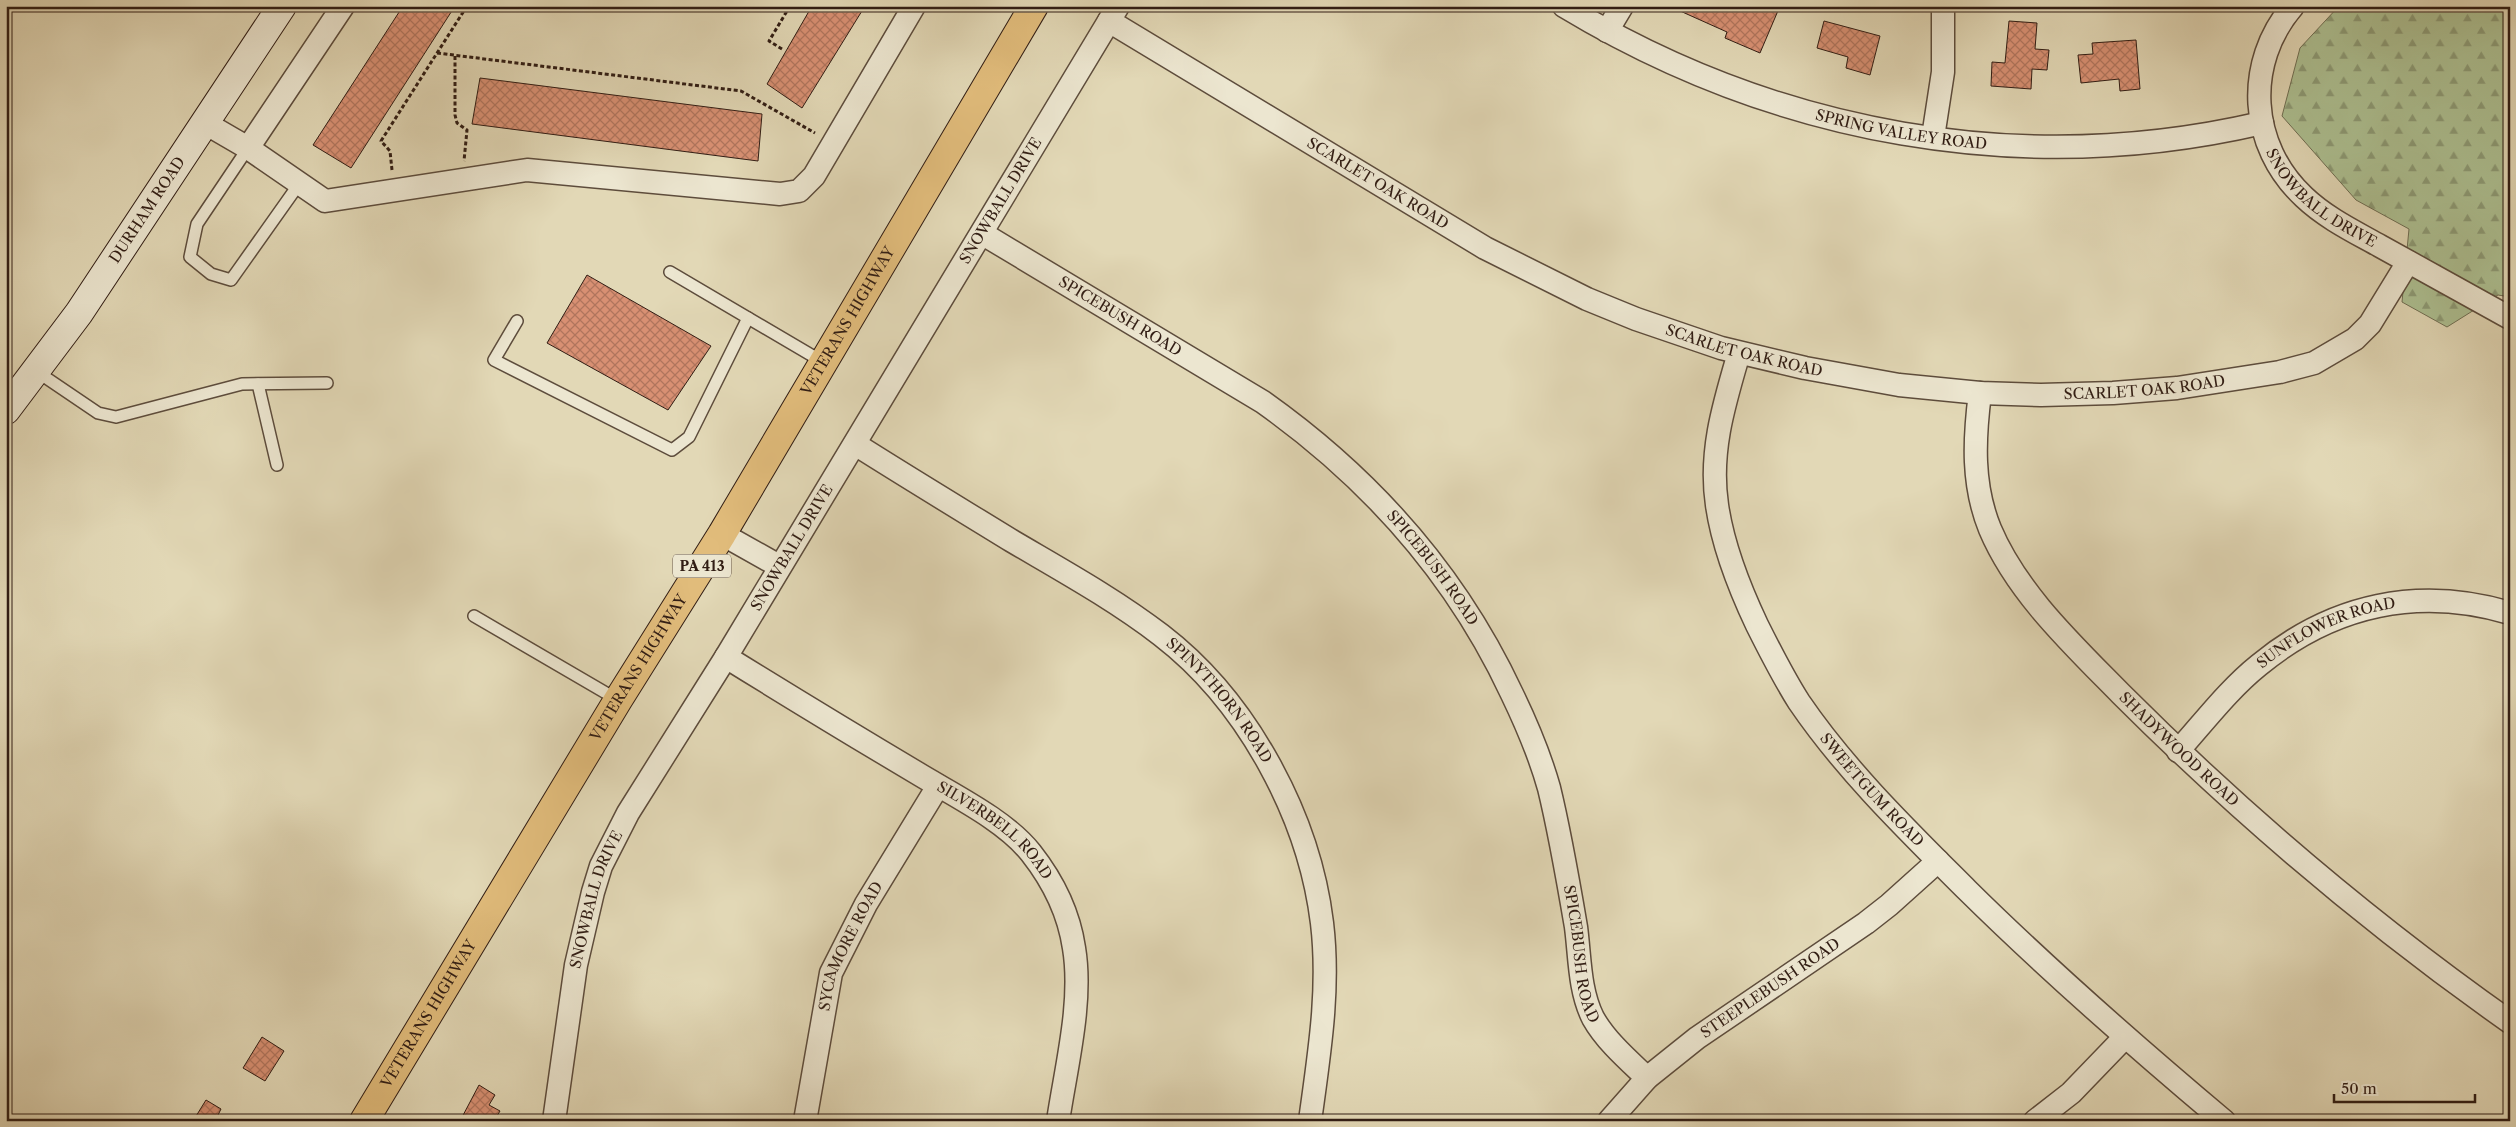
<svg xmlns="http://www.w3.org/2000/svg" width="2516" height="1127" font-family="'Libre Caslon Text',serif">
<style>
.forest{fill:url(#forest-firs);stroke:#6f6e53}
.building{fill:url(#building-cross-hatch);stroke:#311d14}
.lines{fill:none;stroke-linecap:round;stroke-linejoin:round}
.lane-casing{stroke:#5d4c3c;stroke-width:14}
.street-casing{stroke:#5d4c3c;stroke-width:25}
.secondary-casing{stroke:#311d14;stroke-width:30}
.primary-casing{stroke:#311d14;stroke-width:30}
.path{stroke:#311d14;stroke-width:3;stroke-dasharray:4 2.5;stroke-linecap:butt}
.lane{stroke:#ece6d0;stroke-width:11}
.street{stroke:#ece6d0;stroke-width:22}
.secondary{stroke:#ece6d0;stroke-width:28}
.primary{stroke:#e1bc7b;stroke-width:28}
.labels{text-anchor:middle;stroke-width:4;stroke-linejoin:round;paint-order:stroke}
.shield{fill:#ece6d0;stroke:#69594c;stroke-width:1}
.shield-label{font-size:14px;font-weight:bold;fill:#311d14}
.street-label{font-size:15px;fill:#311d14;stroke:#ece6d0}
</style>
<defs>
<pattern id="forest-firs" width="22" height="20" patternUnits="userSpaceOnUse" patternTransform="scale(1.25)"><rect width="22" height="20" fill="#adc092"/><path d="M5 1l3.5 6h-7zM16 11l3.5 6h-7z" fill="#8d9b76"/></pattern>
<pattern id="building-cross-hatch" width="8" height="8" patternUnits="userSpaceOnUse" patternTransform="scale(1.25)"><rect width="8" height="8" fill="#d89073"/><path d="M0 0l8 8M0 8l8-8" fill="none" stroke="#b0755d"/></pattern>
</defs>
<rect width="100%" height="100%" fill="#e2d8b6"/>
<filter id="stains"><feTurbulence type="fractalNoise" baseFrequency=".004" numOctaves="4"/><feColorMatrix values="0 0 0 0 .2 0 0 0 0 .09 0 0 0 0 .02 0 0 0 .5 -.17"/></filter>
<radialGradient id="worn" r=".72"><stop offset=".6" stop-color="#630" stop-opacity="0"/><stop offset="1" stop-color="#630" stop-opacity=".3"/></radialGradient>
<path class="forest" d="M2339 6H2510V297L2498 295 2447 327 2402 302 2409 229 2356 200 2282 116 2300 48Z"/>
<g class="building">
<path d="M403 6H455L351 168 313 145Z"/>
<path d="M812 6H865L802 108 767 84Z"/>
<path d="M1669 6H1780L1760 53 1725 38 1727 32Z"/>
<path d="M1824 21 1880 36 1870 75 1846 68 1848 57 1817 48Z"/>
<path d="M2009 21 2037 23 2035 49 2049 50 2047 70 2032 69 2031 89 1991 86 1992 62 2005 63Z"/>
<path d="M2136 40 2140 89 2120 91 2119 79 2081 83 2078 55 2093 54 2092 43Z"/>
<path d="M480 78 762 114 758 161 472 124Z"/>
<path d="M587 275 711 346 668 410 547 343Z"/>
<path d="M262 1037 284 1051 265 1081 243 1068Z"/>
<path d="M479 1085 495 1095 489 1105 500 1111 494 1121H460Z"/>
<path d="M206 1100 221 1109 215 1121H193Z"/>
</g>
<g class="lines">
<defs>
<g id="lane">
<path d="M248 148 197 224 190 257 211 274 231 280 299 184"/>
<path d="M670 272 823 362"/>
<path d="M517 321 494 360 672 450 689 437 748 318"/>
<path d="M36 371 98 413 116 417 242 384 327 383"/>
<path d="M258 384 277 465"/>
<path d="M474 616 618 700"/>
</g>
<g id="street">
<path id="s1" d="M1564 6C1776 134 2021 179 2262 123"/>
<path id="s2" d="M2293 6C2244 63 2249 146 2304 197 2326 218 2355 232 2380 246 2423 270 2467 294 2510 318"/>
<path id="s3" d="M1109 21 1485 248 1587 299 1636 319 1721 348 1805 368 1899 385 1980 393 2041 395 2113 393 2177 388 2280 372 2314 363 2355 339 2370 324 2408 262"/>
<path d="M1607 31 1622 6"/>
<path d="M205 123 248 148 325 201 527 170 780 194 799 191 814 176 914 6"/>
<path d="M1933 137 1943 72V6"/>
<path d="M248 148 343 6"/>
<path id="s4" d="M983 234 1263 402C1370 478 1456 574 1512 694 1526 723 1540 756 1549 788 1560 833 1568 880 1576 927 1580 957 1579 990 1593 1018 1606 1041 1628 1060 1647 1078"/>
<path id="s5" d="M1739 353C1724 404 1709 452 1717 505 1723 547 1739 587 1757 625 1770 651 1783 677 1799 702 1846 771 1908 831 1967 890 2049 971 2136 1047 2224 1121"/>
<path id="s6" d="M1980 393C1974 440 1972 485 1990 529 2017 593 2073 645 2121 694 2241 814 2371 924 2510 1022"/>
<path id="s7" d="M855 444C907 477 960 509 1012 541 1063 571 1114 599 1161 635 1247 701 1309 816 1322 923 1330 990 1319 1055 1310 1121"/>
<path d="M722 534 779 566"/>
<path id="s8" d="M726 657C789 696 853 735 917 773 953 795 1005 820 1031 853 1053 881 1069 914 1074 948 1083 1002 1066 1067 1058 1121"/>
<path id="s9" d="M2178 751C2204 722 2229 689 2259 665 2333 604 2419 586 2510 613"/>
<path id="s10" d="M554 1121 576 965 593 892 601 866 628 813 726 657 1118 6"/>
<path id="s11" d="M805 1121 831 973 866 904 938 786"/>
<path id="s12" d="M1609 1121 1647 1078 1697 1038 1866 923 1889 905 1938 861"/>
<path d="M2035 1121 2071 1093 2125 1037"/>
</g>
<g id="secondary">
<path id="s13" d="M6 410 79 313 282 6"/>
</g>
<g id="primary">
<path id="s14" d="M364 1121 618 700 722 534 1034 6"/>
</g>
</defs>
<use href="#lane" class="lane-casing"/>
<use href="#street" class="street-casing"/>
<use href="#secondary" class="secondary-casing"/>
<use href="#primary" class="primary-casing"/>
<g class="path">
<path d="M782 49 769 41 790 6"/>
<path d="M437 53 741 91 815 133"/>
<path d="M455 56V115L457 123 467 130 464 161"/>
<path d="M392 170 390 151 381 141 467 6"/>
</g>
<use href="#lane" class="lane"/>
<use href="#street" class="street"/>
<use href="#secondary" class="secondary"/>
<use href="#primary" class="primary"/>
</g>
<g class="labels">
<rect class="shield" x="673" y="554.5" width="58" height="23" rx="4"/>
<g class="shield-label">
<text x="702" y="571">PA 413</text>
</g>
<g class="street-label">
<text dy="5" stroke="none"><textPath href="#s1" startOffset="362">SPRING VALLEY ROAD</textPath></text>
<text dy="5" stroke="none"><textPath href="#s3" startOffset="314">SCARLET OAK ROAD</textPath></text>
<text dy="5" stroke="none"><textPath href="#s2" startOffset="225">SNOWBALL DRIVE</textPath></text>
<text dy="5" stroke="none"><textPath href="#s10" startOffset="1036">SNOWBALL DRIVE</textPath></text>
<text dy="5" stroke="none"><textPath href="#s13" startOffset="245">DURHAM ROAD</textPath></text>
<text dy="5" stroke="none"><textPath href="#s4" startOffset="160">SPICEBUSH ROAD</textPath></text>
<text dy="5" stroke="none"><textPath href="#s14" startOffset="935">VETERANS HIGHWAY</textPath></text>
<text dy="5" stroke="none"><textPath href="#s3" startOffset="719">SCARLET OAK ROAD</textPath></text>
<text dy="5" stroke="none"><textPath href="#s3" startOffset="1124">SCARLET OAK ROAD</textPath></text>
<text dy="5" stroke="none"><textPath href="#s10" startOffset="631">SNOWBALL DRIVE</textPath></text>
<text dy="5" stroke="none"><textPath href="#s4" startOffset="565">SPICEBUSH ROAD</textPath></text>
<text dy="5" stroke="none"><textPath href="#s9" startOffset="194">SUNFLOWER ROAD</textPath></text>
<text dy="5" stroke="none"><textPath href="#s14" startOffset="530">VETERANS HIGHWAY</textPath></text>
<text dy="5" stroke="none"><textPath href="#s7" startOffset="449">SPINYTHORN ROAD</textPath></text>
<text dy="5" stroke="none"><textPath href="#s6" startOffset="430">SHADYWOOD ROAD</textPath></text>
<text dy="5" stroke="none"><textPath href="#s5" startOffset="484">SWEETGUM ROAD</textPath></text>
<text dy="5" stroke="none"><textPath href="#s8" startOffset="321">SILVERBELL ROAD</textPath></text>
<text dy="5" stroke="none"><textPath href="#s10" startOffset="226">SNOWBALL DRIVE</textPath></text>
<text dy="5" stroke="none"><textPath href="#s11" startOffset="182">SYCAMORE ROAD</textPath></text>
<text dy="5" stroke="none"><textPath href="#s4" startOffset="985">SPICEBUSH ROAD</textPath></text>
<text dy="5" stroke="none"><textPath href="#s12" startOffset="210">STEEPLEBUSH ROAD</textPath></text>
<text dy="5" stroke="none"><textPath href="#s14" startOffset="125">VETERANS HIGHWAY</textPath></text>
</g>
</g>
<rect width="2516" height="1127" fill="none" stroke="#e2d8b6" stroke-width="25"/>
<rect x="8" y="8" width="2501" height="1112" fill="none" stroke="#311d14" stroke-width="2.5"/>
<rect x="12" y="12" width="2491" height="1102" fill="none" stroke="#311d14"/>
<path d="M2334 1094v8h141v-8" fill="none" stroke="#311d14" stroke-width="2.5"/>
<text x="2341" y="1094" font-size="15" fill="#311d14" stroke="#ece6d0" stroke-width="4" paint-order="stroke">50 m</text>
<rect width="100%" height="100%" filter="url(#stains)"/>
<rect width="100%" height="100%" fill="url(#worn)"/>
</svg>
